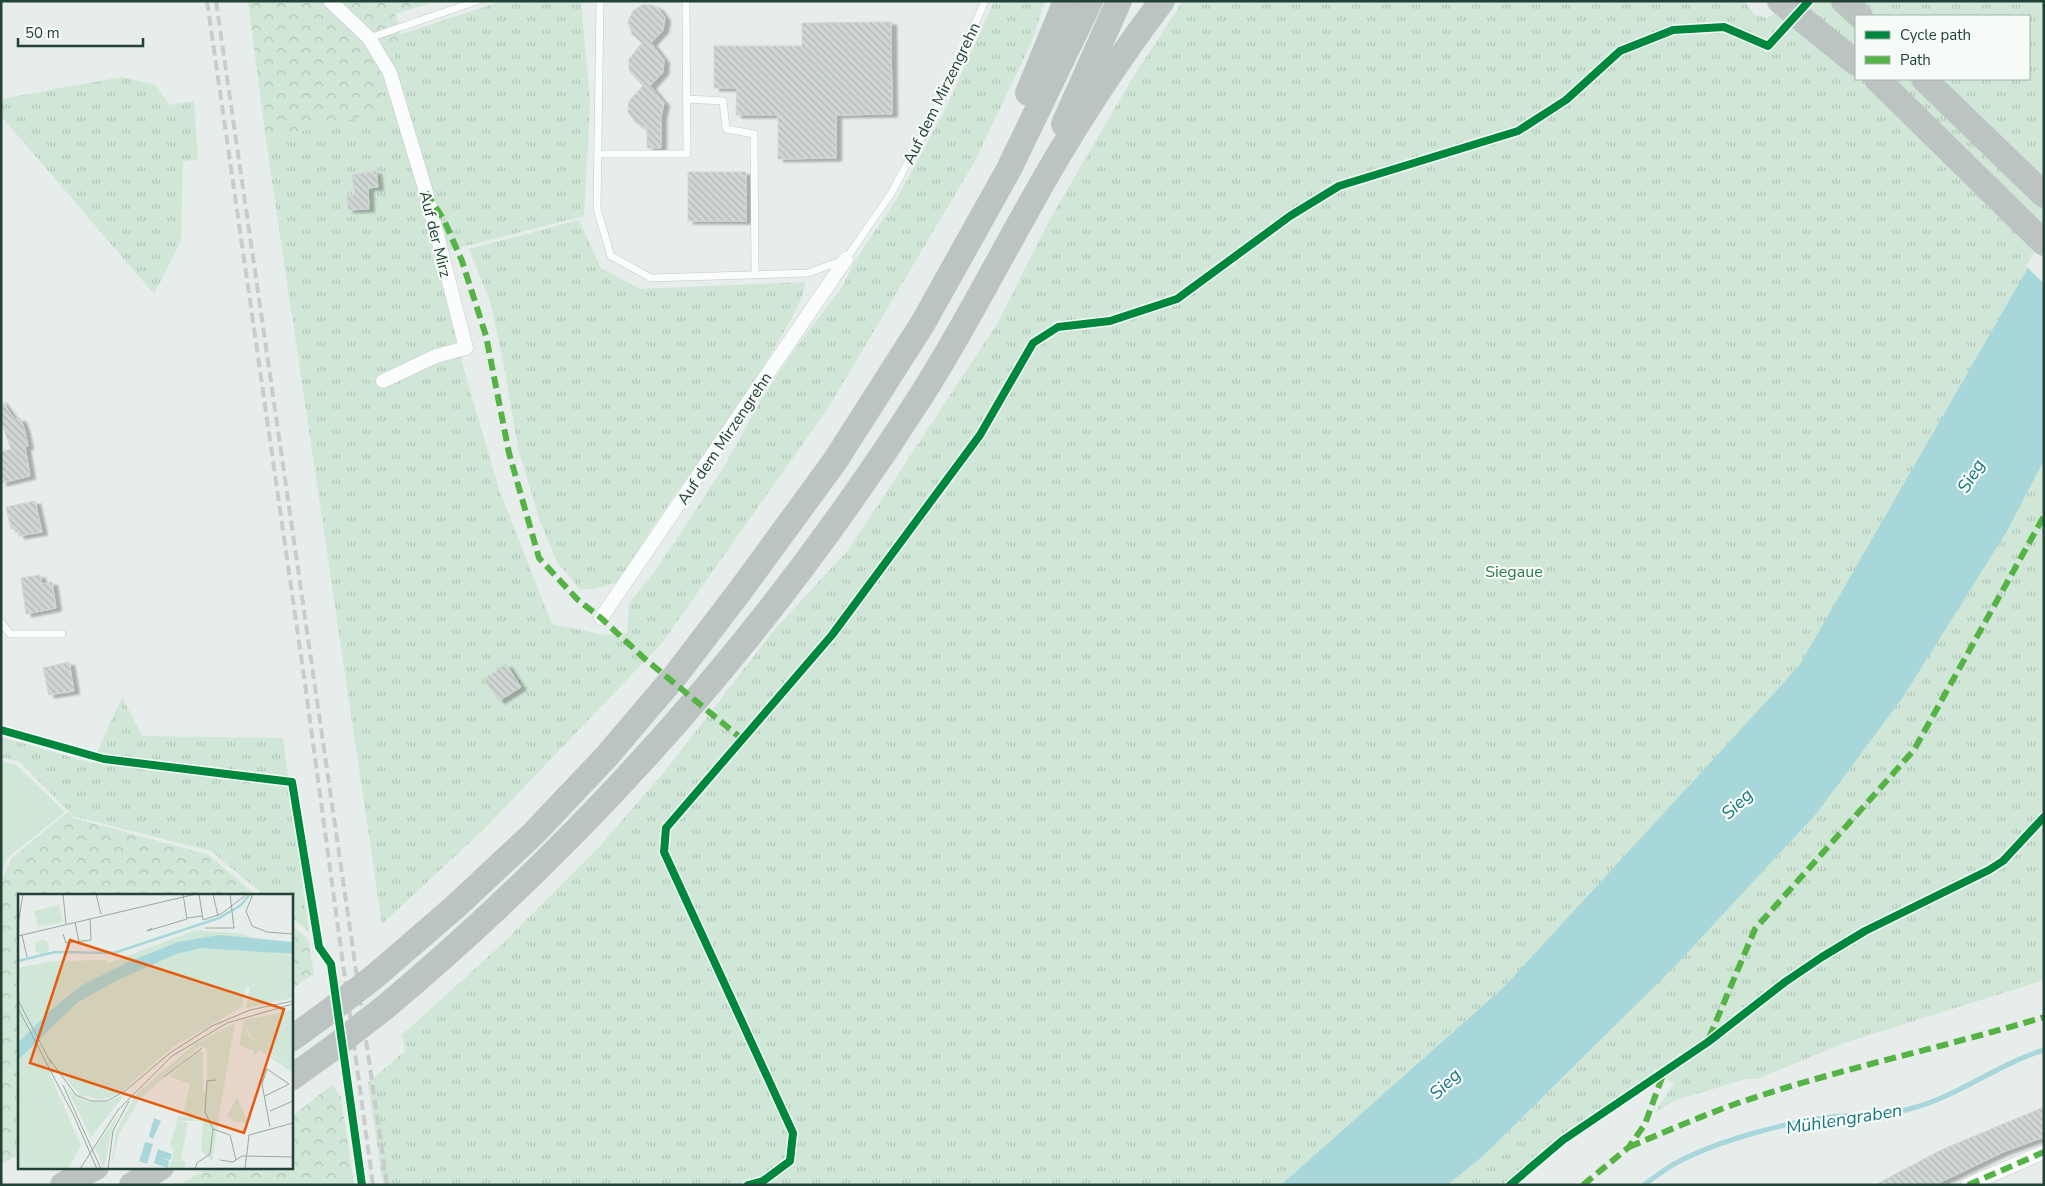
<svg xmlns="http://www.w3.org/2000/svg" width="2045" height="1186" font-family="'Nunito Sans',sans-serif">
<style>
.grass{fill:url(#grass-tufts);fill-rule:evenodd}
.forest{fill:url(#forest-crowns)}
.pitch{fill:#d0e6d6}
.water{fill:#a7d7db}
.pier{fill:#e7edea}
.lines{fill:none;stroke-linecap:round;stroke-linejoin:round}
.stream{stroke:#a7d7db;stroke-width:5}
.building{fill:url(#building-back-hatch);stroke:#d0d6d3;filter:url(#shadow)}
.service-casing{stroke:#c4cac7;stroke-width:8}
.minor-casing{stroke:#c4cac7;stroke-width:15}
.motorway-casing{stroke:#c2ccc8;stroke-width:26}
.service{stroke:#fbfcfc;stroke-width:7}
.minor{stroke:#fbfcfc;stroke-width:14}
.motorway{stroke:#bbc4c1;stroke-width:25}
.rail{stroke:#c8cdcb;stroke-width:4;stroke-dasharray:10 5;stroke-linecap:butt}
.motorway-bridge-casing{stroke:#c2ccc8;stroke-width:26;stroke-linecap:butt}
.motorway-bridge{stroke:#bbc4c1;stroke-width:25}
.quiet{stroke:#55b346;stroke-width:6;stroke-dasharray:12 6;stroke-linecap:butt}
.cycleway-casing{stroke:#f6fbf8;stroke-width:11}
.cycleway{stroke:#00873e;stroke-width:8}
.labels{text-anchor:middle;stroke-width:4.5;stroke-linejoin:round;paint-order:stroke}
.street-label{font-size:16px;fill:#234237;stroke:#f6fbf8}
.park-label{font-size:16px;fill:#2c7a44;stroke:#f6fbf8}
.water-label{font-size:18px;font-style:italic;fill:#1b7680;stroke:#f6fbf8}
.inset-river{fill:none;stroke:#a7d7db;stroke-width:2.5}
.inset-road{fill:none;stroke:#99a9a2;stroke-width:1}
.view{fill:#e8590c;fill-opacity:0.15;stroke:#e8590c;stroke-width:2.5}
.inset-edge{fill:none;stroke:#234237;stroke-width:2.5}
</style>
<defs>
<pattern id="grass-tufts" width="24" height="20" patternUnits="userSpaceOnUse" patternTransform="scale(1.25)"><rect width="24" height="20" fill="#d0e6d6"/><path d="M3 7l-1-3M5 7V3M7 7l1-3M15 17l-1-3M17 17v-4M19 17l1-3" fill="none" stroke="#b2c6b8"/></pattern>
<pattern id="forest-crowns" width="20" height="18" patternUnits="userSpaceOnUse" patternTransform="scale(1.25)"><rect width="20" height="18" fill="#d0e6d6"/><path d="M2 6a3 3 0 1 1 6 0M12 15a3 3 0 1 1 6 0" fill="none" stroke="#b2c6b8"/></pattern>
<pattern id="building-back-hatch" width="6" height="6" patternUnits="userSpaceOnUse" patternTransform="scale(1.25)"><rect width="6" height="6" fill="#cfd6d3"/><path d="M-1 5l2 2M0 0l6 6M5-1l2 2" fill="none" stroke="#b1b9b6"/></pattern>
<filter id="shadow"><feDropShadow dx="5.5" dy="3" stdDeviation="1" flood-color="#0004"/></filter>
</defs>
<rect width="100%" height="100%" fill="#e7edea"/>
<g class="grass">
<path d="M503 1H581L590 102 584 216 434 254 468 384 500 492 552 624 605 635 627 633 629 603 657 568 691 517 725 465 762 398 798 345 844 284 854 262 898 197 948 104 994 1H1045L1031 43 975 161 828 408 662 643 484 829 382 924 266 140 377 113 401 34Z"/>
<path d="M1183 1H1744L1755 15 1767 18 1792 1H2044V980L1847 1042 1757 1079H1746L1674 1101 1655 1113 1674 1083 1664 1078 1572 1138 1518 1185H383L368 1083 405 1051 402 1035 499 947 599 847 665 771 775 629 849 549 997 324 1050 219 1133 77ZM1856 16H2029V79H1856Z"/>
<path d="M122 77 156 85 169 105 194 101 198 159 183 162 181 241 154 294 1 116V99Z"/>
<path d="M579 220 601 268 640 289 805 282C808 311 691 472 668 505 650 530 634 556 618 582L594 589H580L557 562 541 524 518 449 504 366 490 301 469 249Z"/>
<path d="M122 697 142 736 283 738 309 932 291 917V895H264L211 851 73 816 20 762 1 757V737L92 763Z"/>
</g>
<g class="forest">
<path d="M248 1H437L395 14 401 34 377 113 266 140Z"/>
<path d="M68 812 74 818 209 855 255 895H19V1155L1 1164V881L12 858Z"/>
<path d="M291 925 308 939 314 974 291 989Z"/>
<path d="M332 1085 341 1097 354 1185H179L209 1167H291V1117Z"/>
</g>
<path class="pitch" d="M1 761 16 765 65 812 8 857 1 873Z"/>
<path class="water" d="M2044 240V460L2007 531 1903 697 1816 814 1676 965 1483 1156 1447 1185H1281L1505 986 1799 666Z"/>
<path class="pier" d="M2044 237V284L2026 266Z"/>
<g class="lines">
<path class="stream" d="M1644 1185C1655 1177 1666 1168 1678 1162 1717 1141 1787 1122 1830 1117 1858 1114 1886 1116 1913 1108 1960 1095 1998 1064 2044 1050"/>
</g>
<g class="building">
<path d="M642 5H652L658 8 665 18 663 30 651 43 664 60 663 72 650 86 664 103 661 117V148H647V128L636 123 628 112 629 101 643 86 629 70V59L642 43 632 34 628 22 633 11Z"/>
<path d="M891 22 892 114 836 115V158L778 159V115H736L737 88H714V46H802V23Z"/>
<path d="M376 171 378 187 368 188 369 209 348 210 347 196 355 195 352 175Z"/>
<rect x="688" y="172" width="58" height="49"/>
<path d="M1 400 15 420 20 418 24 428 28 446 25 447 30 476 1 483V452L11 449 1 421Z"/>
<path d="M35 501 42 532 19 536 17 528 11 529 6 507Z"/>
<path d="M40 575 42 584 52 582 56 608 26 614 21 578Z"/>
<path d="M69 662 74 691 49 695 43 668Z"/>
<path d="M506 664 521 687 499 701 484 679Z"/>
<path d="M2044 1107V1137L2003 1152 1935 1185H1875L1941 1150Z"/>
</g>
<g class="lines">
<defs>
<g id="service">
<path d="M600 1 597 209 611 256 651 278 808 273 846 259 892 192 944 94 985 1"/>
<path d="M369 38 477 1"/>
<path d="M687 99 723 101 726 129 754 134 755 274"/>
<path d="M600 154H687L686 1"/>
<path d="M1 622 10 634H62"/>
</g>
<g id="minor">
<path d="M330 1 369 38 390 73 426 192 466 348 436 356 383 381"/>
<path d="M601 618 846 259"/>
<path d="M1968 1185 2044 1152"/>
</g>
<g id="motorway">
<path d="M1780 1 1856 63"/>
<path d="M1844 1 1860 16"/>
<path d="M1877 79 2044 243"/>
<path d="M1924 79 2044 195"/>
<path d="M1028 93 1066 1"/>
<path d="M1064 124 1119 1"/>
<path d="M374 977 455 907 533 834 606 757 675 676 740 591 835 461 923 323 1009 169 1090 1"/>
<path d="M384 1008C594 832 773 628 921 396 959 337 991 274 1026 212 1066 139 1112 67 1162 1"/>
<path d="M291 1039 327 1013"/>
<path d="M291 1078 330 1050"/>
<path d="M63 1185 96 1167"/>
<path d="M132 1185 161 1167"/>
</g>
</defs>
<use href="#service" class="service-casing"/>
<use href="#minor" class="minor-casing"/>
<use href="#motorway" class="motorway-casing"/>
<use href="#service" class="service"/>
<use href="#minor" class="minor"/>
<use href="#motorway" class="motorway"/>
<g class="rail">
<path d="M207 1 305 684 373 1185"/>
<path d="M216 1 387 1185"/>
</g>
<defs>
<g id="motorway-bridge">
<path d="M327 1013 374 977"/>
<path d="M330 1050 384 1008"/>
</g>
</defs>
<use href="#motorway-bridge" class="motorway-bridge-casing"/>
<use href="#motorway-bridge" class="motorway-bridge"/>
<g class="quiet">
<path d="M426 192 444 220 462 261 486 336 509 453 539 558 578 600 601 618 645 659 742 739"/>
<path d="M1709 1038 1755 929 1914 750 2044 516"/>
<path d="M1629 1147C1665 1132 1701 1116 1738 1103 1838 1069 1942 1048 2044 1017"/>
<path d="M1583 1185 1629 1147 1645 1124 1664 1072"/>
<path d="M1968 1185 2044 1152"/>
</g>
<defs>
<g id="cycleway">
<path d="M1 730 104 759 292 782 319 947 331 964 362 1185"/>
<path d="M748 1185 763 1181 790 1161 793 1133 664 852 666 828 832 635 980 435 1033 343 1058 327 1110 321 1177 299 1290 216 1339 186 1518 131 1566 100 1620 51 1673 30 1724 27 1768 46 1809 1"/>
<path d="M1510 1185 1563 1140 1708 1042 1785 982 1822 957 1865 931 1989 870 2003 861 2044 817"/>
</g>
</defs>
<use href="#cycleway" class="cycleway-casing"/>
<use href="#cycleway" class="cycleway"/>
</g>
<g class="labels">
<g class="street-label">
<text transform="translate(941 93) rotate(-64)" y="6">Auf dem Mirzengrehn</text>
<text transform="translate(436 234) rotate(76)" y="6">Auf der Mirz</text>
<text transform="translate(724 438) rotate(-56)" y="6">Auf dem Mirzengrehn</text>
</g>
<g class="park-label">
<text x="1514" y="577">Siegaue</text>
</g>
<g class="water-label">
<text transform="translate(1971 476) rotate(-59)" y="6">Sieg</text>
<text transform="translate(1737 804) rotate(-44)" y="6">Sieg</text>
<text transform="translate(1445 1084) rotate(-44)" y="6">Sieg</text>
<text transform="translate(1844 1119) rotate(-9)" y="6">Mühlengraben</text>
</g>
</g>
<g transform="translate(18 894)">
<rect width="275" height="275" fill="#e7edea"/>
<path d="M178 36 226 40 235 44 234 56 275 62V98L258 100 228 92 224 113 155 153 102 199 90 204 79 205 62 201 41 177 32 180 63 252 50 275H0V102L3 96 0 74 36 67 90 66 88 70ZM17 53a7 7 0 1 1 14 0a7 7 0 1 1-14 0ZM217 129 202 215 190 214 185 222 165 220 172 190 151 182 181 157 185 158V197H189V155L182 152 121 206 101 240 93 275 98 237 119 199 178 149ZM225 131 232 143 246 151 249 159 275 174V179L242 156 236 162V157L221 152ZM49 195 69 208H90L107 200 73 243ZM219 203 228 224 230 229 215 227 209 222ZM101 219 93 240 86 275 77 254ZM159 227 170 229 163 266 168 268 166 275H151L156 256 152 250Z" fill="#d0e6d6"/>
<path d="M232 93 258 100 275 98V104L228 114ZM275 116V141L262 140 246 152 233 142 225 130 226 126ZM190 214 202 215 194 267 183 256 185 227H159L160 222 185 224Z" fill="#d0e6d6"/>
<path d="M41 11 45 28 20 33 16 17ZM262 140 275 141V174L250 158 246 152Z" fill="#d0e6d6"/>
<path d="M201 41 275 48V60L183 54 158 60 102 85 60 108 0 166V149L34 115 63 92 110 68 160 48ZM136 224 143 227 135 245 131 242ZM127 248 135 250 129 270 121 267ZM140 255 154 260 152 266 144 264 151 267 150 274 136 269Z" fill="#a7d7db"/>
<path class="inset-river" d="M0 67 37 58 96 59 201 24 223 11 232 0"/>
<path class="inset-road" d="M45 0 48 30M78 0 83 20M181 0 185 26 203 20 229 0M195 0 200 22M235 0 228 17 234 32 249 38 275 40M169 24 184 22M57 28 61 48M0 31 5 0M134 34 129 37 169 25 165 0M187 34H216L212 0M45 40 48 49 73 46 72 24M4 41 9 63M0 42 178 0M0 106 33 169M0 114 56 222 79 275M32 166 58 201 73 207H89L107 197 152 159 194 132 232 116 275 107M146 183 184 154M45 191 83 275M247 202 271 190 249 175 244 190 252 233M252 217 275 207M195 235 187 218 189 187 198 186M202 266 215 268 224 262 275 263M62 275 100 216 154 162 209 129 275 110M90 275 95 237 111 207M177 275 179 269 192 260 195 235 212 241 218 266M227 275 231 241 275 229"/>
<path class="view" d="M52 46 266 115 226 239 12 169Z"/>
<rect width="275" height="275" class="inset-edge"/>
</g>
<rect width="2045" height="1186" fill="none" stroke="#234237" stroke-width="5"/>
<rect x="1855" y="15" width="175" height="65" fill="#f6fbf8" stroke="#a2b1ab"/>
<rect x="1865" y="31" width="25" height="8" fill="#00873e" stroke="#a2b1ab"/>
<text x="1900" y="40" font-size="15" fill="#234237">Cycle path</text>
<rect x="1865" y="56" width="25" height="8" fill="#55b346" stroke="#a2b1ab"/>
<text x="1900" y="65" font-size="15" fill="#234237">Path</text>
<path d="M18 38v8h125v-8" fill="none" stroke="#234237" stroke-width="2.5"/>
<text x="25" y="38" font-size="15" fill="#234237" stroke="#f6fbf8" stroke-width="4" paint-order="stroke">50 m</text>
</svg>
